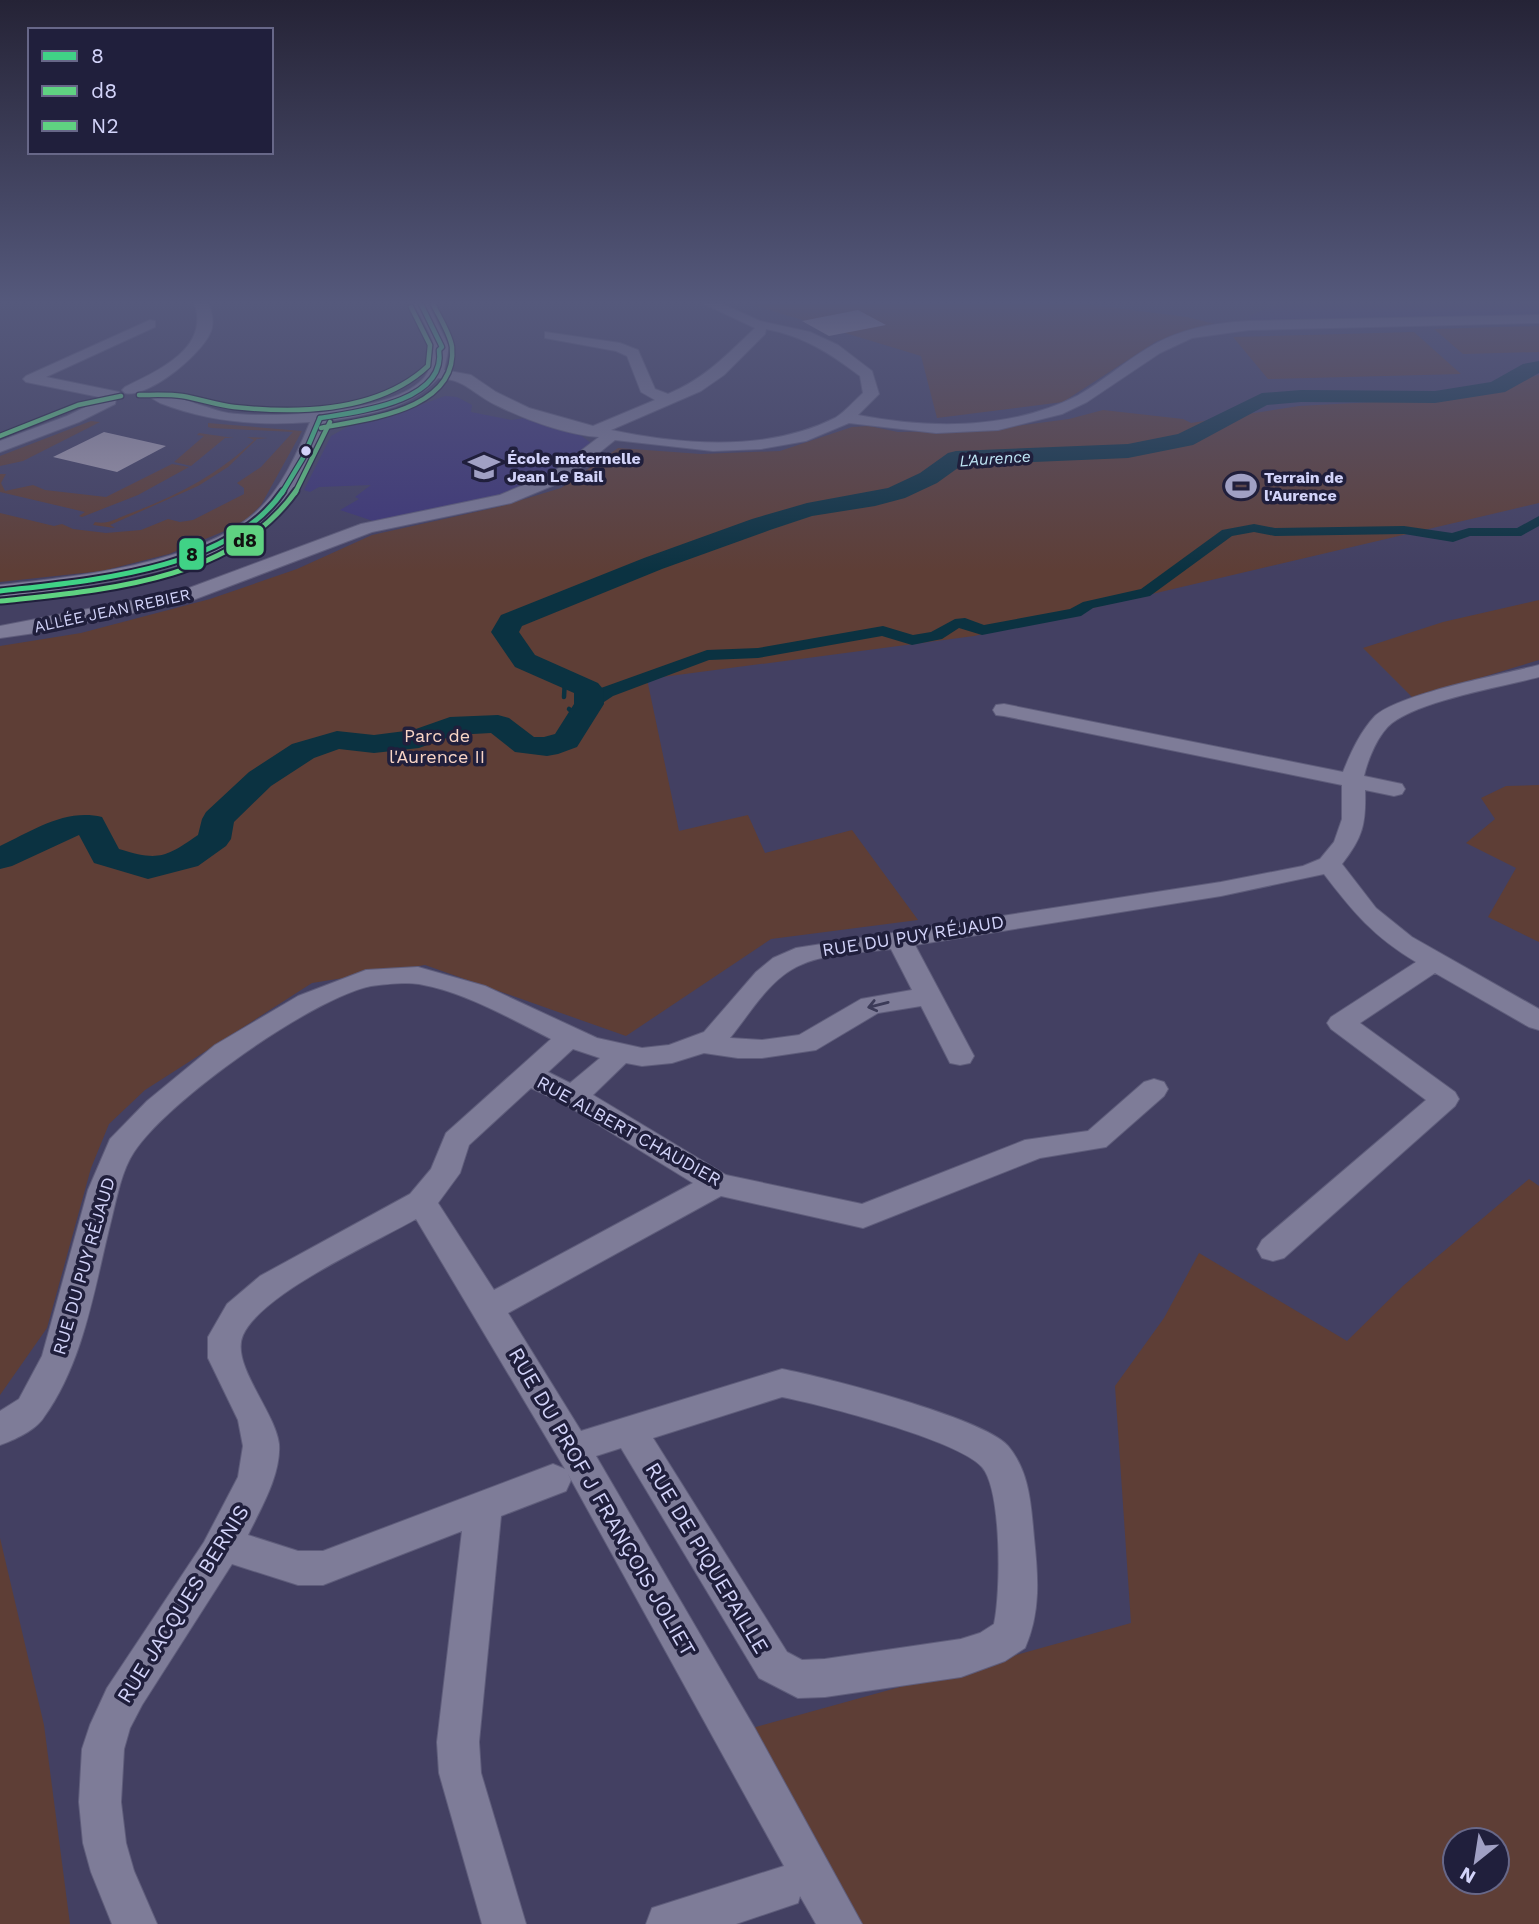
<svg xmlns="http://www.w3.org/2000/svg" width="1539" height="1924" font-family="'Work Sans',sans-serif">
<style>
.built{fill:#3e3678}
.green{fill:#5e3e36;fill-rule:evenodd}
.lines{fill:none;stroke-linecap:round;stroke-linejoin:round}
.stream{stroke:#0b3241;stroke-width:4.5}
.canal{fill:#0b3241;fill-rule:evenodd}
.river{fill:#0b3241;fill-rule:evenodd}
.building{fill:#a49caf}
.minor-casing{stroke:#5f5d7b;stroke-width:2}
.minor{fill:#7e7c98;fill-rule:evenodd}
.bus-1-far1-casing{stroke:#201f3c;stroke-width:7}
.bus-1-casing{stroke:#201f3c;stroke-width:9}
.bus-2-far1-casing{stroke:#201f3c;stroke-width:7}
.bus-2-casing{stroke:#201f3c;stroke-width:9}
.bus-3-casing{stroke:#201f3c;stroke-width:7}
.bus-1-far1{stroke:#40d286;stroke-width:4.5}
.bus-1{stroke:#40d286;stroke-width:5}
.bus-2-far1{stroke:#5fd281;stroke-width:4.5}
.bus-2{stroke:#5fd281;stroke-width:5}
.bus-3{stroke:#5fd281;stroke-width:4.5}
.oneway{stroke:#3c3b58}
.bus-dot{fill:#d2d3f9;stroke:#201f3c;stroke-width:2.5}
.labels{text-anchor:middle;stroke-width:7;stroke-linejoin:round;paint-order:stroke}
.far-poi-label{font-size:16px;font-weight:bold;fill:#d2d3f9;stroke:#201f3c;text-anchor:start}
.far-water-label{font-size:16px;font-style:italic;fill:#bfe6f5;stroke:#201f3c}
.far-street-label{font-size:16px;fill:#d2d3f9;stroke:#201f3c}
.park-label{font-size:18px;fill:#f8d4c5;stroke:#201f3c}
.street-label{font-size:18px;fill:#d2d3f9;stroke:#201f3c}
.near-street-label{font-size:21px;fill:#d2d3f9;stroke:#201f3c}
.line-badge{stroke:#201f3c;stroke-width:2.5}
.pale-badge-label{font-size:19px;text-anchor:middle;font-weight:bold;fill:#111}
</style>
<rect width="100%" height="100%" fill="#434062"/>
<g class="built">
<path d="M1283 302H1539V316L1252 323 1249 316Z"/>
<path d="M445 396 457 397 472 405 471 412 511 420 525 418 580 435 591 443 555 473 498 495 376 522 340 510 359 499 355 497 371 485 319 487 310 492 304 490 331 436 360 420 385 418Z"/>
</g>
<g class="green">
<path d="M743 302H1068L1187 317 1219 325 1157 341 1063 402 937 418 921 356Z"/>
<path d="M1539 326V352L1463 354 1434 329Z"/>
<path d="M1414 332 1461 374 1268 379 1233 337Z"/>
<path d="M1539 375V503L974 636 647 679 679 831 748 815 765 853 852 830 918 920 771 939 626 1036 425 965 312 983 145 1090 109 1124 91 1168 47 1328 0 1395V646L81 633 210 599 297 569 372 535 498 507 561 488 618 448 701 454 780 451 852 427 869 426 898 432 985 430 1069 419 1103 410 1183 419 1191 423 1299 406 1449 398Z"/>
<path d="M91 421 100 422 23 461 0 466V456Z"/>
<path d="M208 423 302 431 261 505 248 518 227 530 169 554 102 571 0 582V513L54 526 62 524 73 529 106 533 141 530 168 519 180 522 193 520 244 494V488L237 483 261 467 293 432 211 428 208 427Z"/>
<path d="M199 433 234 438H225L191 466 174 462 204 436 197 435Z"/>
<path d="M247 437 268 438 257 439 228 467 198 486 110 525 115 528 93 525 95 522C106 525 116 519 126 515 174 497 217 476 254 440Z"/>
<path d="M172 464 189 467 138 495 82 517 79 516 85 512 0 492V474H6L1 483 5 491 33 485 45 490 106 497Z"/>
<path d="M1539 600V660L1413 698 1363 648 1443 622Z"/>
<path d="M1539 785V942L1488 917 1516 868 1466 843 1495 819 1481 798 1506 786Z"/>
<path d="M1529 1179 1539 1186V1924H862L745 1730 1131 1623 1115 1386 1164 1318 1199 1253 1347 1341 1404 1285ZM1455 1840H1497V1882H1455Z"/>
<path d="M0 1538 44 1725 70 1924H0Z"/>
</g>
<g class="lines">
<g class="stream">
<path d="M564 697 565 679"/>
<path d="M569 709 578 717"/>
</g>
<path class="canal" d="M1539 516V526L1521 536H1470L1453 542 1404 534 1275 536 1254 532 1232 536 1150 596 1093 608 1081 616 982 635 959 628 942 639 912 645 882 636 758 658 709 660 613 696 595 708H583L580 704 601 688 707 650 758 648 883 626 913 635 931 632 955 619 965 618 984 625 1070 609 1083 602 1141 589 1222 530 1254 524 1275 528 1404 526 1452 533 1469 528H1517Z"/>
<path class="river" d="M1539 361V373L1505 392 1435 403 1301 402 1267 405 1193 445 1128 458 962 465 937 483 905 498 875 506 812 516 770 530 662 569 522 626 519 632 535 655 598 683 603 689 604 704 577 747 558 754 547 756 515 752 491 733 455 735 419 748 374 753 339 749 314 758 271 786 234 822 231 839 226 846 198 866 148 879 94 863 79 835 12 866 0 869V846C32 831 65 808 102 817L119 849C158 861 165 858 198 835L202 819 206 812 249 772 292 744 337 731 374 735 413 730 450 717 498 715 509 718 534 737H544L555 734 574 704V693L515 667 491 632 501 615 644 558 752 519 807 503 888 488 920 473 948 453 956 451 1128 444 1178 434 1262 393 1301 390 1435 391 1491 382 1523 364Z"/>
</g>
<g class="building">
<path d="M858 310 886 325 829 336 802 321Z"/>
<path d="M104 432 166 446 117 472 53 457Z"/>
</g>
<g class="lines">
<defs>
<g id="minor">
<path d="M194 302H208C211 311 214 318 212 328 207 351 148 399 125 393L122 390 125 387C159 370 211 348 194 302Z"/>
<path d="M413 302H427L449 347 444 370 471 375 496 392 529 408 593 426 655 400 641 392 627 356 616 351 545 338V332L620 343 638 350 655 389 668 394C704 379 727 355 755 328L700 302H718L760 321 810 332 838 345 872 371 879 394 858 415C929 429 1010 430 1077 396 1102 382 1123 363 1148 348 1179 329 1213 323 1249 321L1539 315V323L1249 330 1192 338 1160 353 1087 402 1062 414 998 430 936 433 849 423 806 441 761 449 713 451 615 440 564 481 511 503 372 532 193 600 42 632 0 638V626L181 591 361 524 500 495 552 473 599 437C567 435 526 420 496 405 473 394 465 379 438 378 409 409 367 415 327 421 313 455 295 497 266 522 206 573 77 588 0 597V585C75 577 197 564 255 513 281 490 297 454 310 422 258 426 209 422 160 403L148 396 151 393C162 390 211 410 228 413 270 419 406 414 428 372 429 370 434 348 434 346 434 339 417 310 413 302ZM766 329C803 336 830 353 860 376L863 393C854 401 845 412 835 418 768 452 682 445 611 430L701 391 724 375 765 334Z"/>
<path d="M150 320 155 321V327L46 377 119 392 122 395 116 399 115 404 79 422 0 452V441L67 416 104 398 26 382 23 379 26 376Z"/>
<path d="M1539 665V677C1501 687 1422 700 1392 723 1378 734 1368 759 1364 776L1402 784 1405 789 1402 794 1394 796 1365 790C1366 824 1363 837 1342 864L1376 908 1412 937 1539 1009V1030L1529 1027 1435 973 1360 1023 1455 1092 1459 1099 1455 1106 1284 1258 1273 1261 1262 1258 1257 1249 1262 1240 1426 1100 1331 1029 1327 1023 1331 1017 1416 962C1374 937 1353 912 1324 874L1221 896 915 945 974 1056 970 1063 960 1065 950 1063 921 1006 878 1013 816 1050 762 1058H738L704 1053 672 1063 642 1066 626 1063 593 1095 726 1175 862 1204 1025 1140 1088 1131 1144 1082 1154 1079 1164 1082 1168 1089 1164 1096 1106 1147 1040 1158 863 1228 721 1196 508 1313 581 1431 782 1369C824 1377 984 1418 1008 1446 1030 1472 1031 1506 1034 1538 1038 1576 1041 1612 1025 1648L1005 1661 961 1677 825 1697 798 1698 759 1678 621 1448 596 1456 754 1727 862 1924H816L800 1896 798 1903 736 1924H646L652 1908 784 1866 568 1474 571 1480 566 1491 501 1516 479 1742 481 1773 526 1924H482L439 1773 437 1742 462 1531 323 1585H298L232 1564 142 1705 130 1728 124 1749 121 1802 126 1843 134 1871 157 1924H112L91 1872 83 1843 79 1802 82 1749 90 1725 107 1688 204 1542 238 1477 243 1446 238 1420 208 1358V1337L227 1304 260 1276 410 1194 431 1169 446 1133 551 1039C509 1018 465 992 419 984 406 982 385 984 371 986 312 998 167 1101 134 1152 122 1170 117 1196 112 1217 95 1283 85 1360 44 1417 36 1430 14 1440 0 1445V1411L19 1399 42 1356 88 1190 110 1139 147 1101 215 1045 298 996 366 970 418 967 485 986 597 1038 642 1048 669 1045 704 1032 756 972 773 958 796 948 1221 882 1303 866 1320 859 1334 842 1342 819V785L1004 716 996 715 993 710 996 705 1004 704 1343 772C1351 752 1360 732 1375 716 1398 694 1504 674 1539 665ZM891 949 912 990 861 999 799 1035 762 1040 730 1038C748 1016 766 985 791 970 818 953 860 953 891 949ZM573 1049 600 1058 570 1083 548 1072ZM531 1088 563 1103 693 1183 494 1290 438 1203 460 1173 469 1145ZM416 1219 565 1469 553 1464 323 1551H298L248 1535C261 1508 281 1475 279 1444 275 1411 230 1364 243 1335 262 1293 374 1243 416 1219ZM782 1397C822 1405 958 1440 982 1467 1002 1490 1001 1593 994 1624L980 1633 961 1639 825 1659 802 1660 787 1652 653 1438Z"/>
</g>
</defs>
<use href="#minor" class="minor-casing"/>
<use href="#minor" class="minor"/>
<defs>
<g id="bus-1-far1">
<path d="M320 418C357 412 447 402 439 350L442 347 420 302"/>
<path d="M282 493 303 458 320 418"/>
</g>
<path id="bus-1" d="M0 591C87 581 229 571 283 491"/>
<g id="bus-2-far1">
<path d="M321 428C365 419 458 411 452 347 450 333 438 315 432 302"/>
<path d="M295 493 330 422"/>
</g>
<path id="bus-2" d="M1 601C102 590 232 582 296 491"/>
<g id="bus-3">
<path d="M139 395C153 395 168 394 182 396 200 399 217 405 234 407 298 414 379 412 428 366L430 345 411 307"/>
<path d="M0 436 78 405 121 396"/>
</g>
</defs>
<use href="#bus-1-far1" class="bus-1-far1-casing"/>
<use href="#bus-1" class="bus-1-casing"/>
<use href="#bus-2-far1" class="bus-2-far1-casing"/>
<use href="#bus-2" class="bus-2-casing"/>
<use href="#bus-3" class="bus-3-casing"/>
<use href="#bus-1-far1" class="bus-1-far1"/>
<use href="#bus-1" class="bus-1"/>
<use href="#bus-2-far1" class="bus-2-far1"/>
<use href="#bus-2" class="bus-2"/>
<use href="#bus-3" class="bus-3"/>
</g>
<defs><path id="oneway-shaft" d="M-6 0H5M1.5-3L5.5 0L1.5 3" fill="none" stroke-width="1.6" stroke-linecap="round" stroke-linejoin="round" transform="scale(1.75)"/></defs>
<use class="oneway" href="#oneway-shaft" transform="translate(878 1005) rotate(166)"/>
<linearGradient id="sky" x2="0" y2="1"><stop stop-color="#252336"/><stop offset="0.53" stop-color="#55597c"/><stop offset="1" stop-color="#55597c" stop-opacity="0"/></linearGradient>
<rect width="1539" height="571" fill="url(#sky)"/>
<defs>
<symbol id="school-bare" viewBox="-9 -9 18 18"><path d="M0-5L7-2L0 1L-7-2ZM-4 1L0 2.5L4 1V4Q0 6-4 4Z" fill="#a0a0c4" stroke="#201f3c" stroke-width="2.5" paint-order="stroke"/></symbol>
<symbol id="stadium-bare" viewBox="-9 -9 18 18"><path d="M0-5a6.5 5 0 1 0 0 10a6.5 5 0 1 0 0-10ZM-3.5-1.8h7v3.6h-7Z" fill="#a0a0c4" stroke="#201f3c" stroke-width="2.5" paint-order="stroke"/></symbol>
</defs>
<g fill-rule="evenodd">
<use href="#school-bare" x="462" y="445" width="44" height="44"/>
<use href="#stadium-bare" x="1219" y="464" width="44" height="44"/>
</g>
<circle class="bus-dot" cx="306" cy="451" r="6"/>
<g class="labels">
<g class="far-poi-label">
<text x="507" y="464">École maternelle<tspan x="507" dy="18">Jean Le Bail</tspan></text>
<text x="1264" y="483">Terrain de<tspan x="1264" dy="18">l'Aurence</tspan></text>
</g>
<g class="far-water-label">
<text transform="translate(995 458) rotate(-4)" y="6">L'Aurence</text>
</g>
<g class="far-street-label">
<text transform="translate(112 610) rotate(-12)" y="6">ALLÉE JEAN REBIER</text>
</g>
<g class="park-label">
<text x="437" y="742">Parc de<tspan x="437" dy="21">l'Aurence II</tspan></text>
</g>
<g class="street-label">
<text transform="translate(913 936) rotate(-9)" y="6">RUE DU PUY RÉJAUD</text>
<text transform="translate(629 1131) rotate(29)" y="6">RUE ALBERT CHAUDIER</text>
<text transform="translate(84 1266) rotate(-74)" y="6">RUE DU PUY RÉJAUD</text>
</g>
<g class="near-street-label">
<text transform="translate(602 1502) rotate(60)" y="7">RUE DU PROF J FRANÇOIS JOLIET</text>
<text transform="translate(707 1558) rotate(59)" y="7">RUE DE PIQUEPAILLE</text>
<text transform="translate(183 1604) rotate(-58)" y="7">RUE JACQUES BERNIS</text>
</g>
</g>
<g class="line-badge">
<rect x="225" y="524" width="40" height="33" rx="7" fill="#5fd281"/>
<rect x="178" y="537" width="27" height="34" rx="7" fill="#40d286"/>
</g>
<g class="pale-badge-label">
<text x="245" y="547">d8</text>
<text x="192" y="561">8</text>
</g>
<rect x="28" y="28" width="245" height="126" fill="#201f3c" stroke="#676788" stroke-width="2"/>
<rect x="42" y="51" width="35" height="10" fill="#40d286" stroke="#676788" stroke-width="2"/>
<text x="91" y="63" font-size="21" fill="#d2d3f9">8</text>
<rect x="42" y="86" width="35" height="10" fill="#5fd281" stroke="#676788" stroke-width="2"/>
<text x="91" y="98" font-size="21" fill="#d2d3f9">d8</text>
<rect x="42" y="121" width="35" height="10" fill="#5fd281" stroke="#676788" stroke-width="2"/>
<text x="91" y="133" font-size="21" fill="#d2d3f9">N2</text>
<g transform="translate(1476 1861) rotate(210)"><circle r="33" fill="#201f3c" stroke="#676788" stroke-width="2"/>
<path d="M0-5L12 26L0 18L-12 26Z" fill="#a0a0c4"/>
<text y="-10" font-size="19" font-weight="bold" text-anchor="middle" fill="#d2d3f9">N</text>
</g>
</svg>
